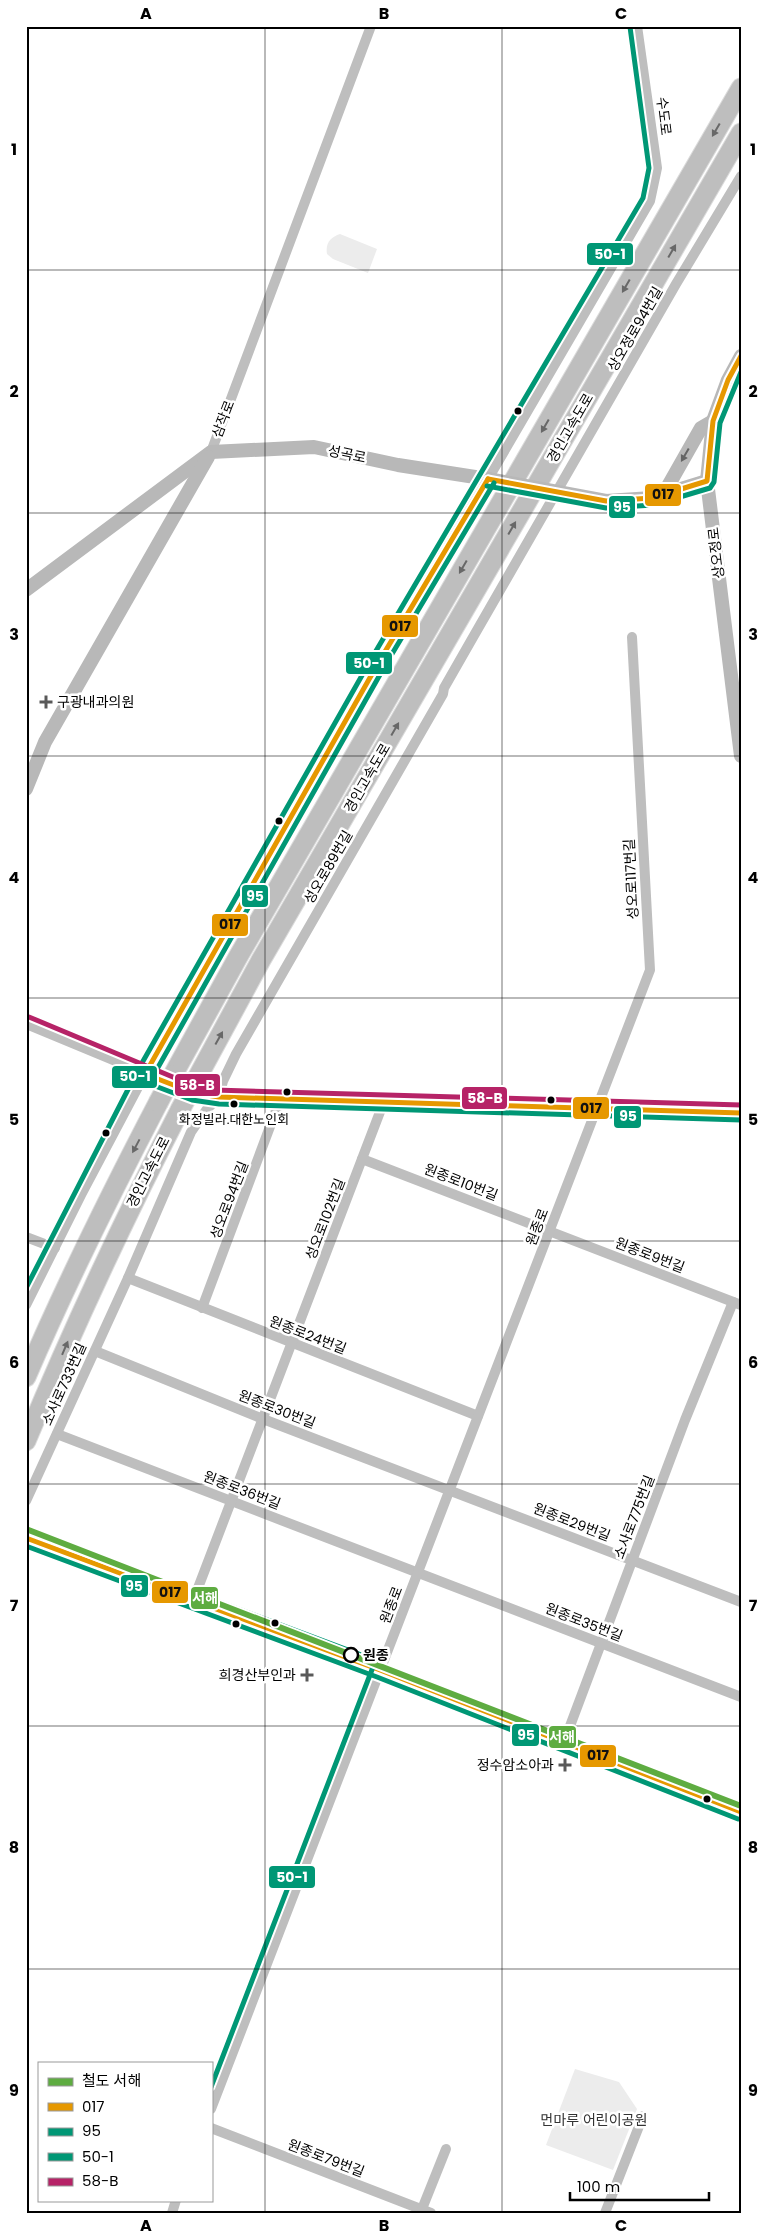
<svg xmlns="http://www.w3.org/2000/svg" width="767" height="2239" font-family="Poppins,'Noto Sans KR',sans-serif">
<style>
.green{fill:#ececec}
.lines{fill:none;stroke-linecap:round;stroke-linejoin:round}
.highway-casing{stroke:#dbdbdb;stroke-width:21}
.street{stroke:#bebebe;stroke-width:10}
.secondary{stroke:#b8b8b8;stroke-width:14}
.highway{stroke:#bebebe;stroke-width:19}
.highway-bridge-casing{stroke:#dbdbdb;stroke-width:21;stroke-linecap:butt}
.secondary-bridge{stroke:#b8b8b8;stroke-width:14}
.highway-bridge{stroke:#bebebe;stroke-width:19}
.bus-1-casing{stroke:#fff;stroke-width:9}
.bus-2-casing{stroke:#fff;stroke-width:9}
.bus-3-casing{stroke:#fff;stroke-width:9}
.bus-4-casing{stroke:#fff;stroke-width:9}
.bus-1{stroke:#e69800;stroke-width:5}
.bus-2{stroke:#009775;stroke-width:5}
.bus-3{stroke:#009775;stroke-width:5}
.bus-4{stroke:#b62367;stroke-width:5}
.rail-1-casing{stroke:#fff;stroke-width:10}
.rail-1{stroke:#5eac41;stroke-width:6}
.oneway{fill:#686868}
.oneway2{fill:#656565}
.grid{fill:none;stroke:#000;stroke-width:1;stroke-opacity:0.55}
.bus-dot{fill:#000;stroke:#fff;stroke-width:2}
.poi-dot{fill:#595959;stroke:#fff;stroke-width:2}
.stop-dot{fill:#fff;stroke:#000;stroke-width:2.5}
.labels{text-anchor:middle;stroke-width:5;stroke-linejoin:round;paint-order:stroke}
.bus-label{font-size:13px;fill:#000;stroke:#fff}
.street-label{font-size:14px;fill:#000;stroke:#fff}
.poi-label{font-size:14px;fill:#000;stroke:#fff;text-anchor:end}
.stop-label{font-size:14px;font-weight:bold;fill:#000;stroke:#fff;text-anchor:start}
.park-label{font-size:14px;fill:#333;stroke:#fff}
.line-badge{stroke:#fff;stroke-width:2}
.badge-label{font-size:14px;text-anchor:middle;font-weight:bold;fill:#fff}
.pale-badge-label{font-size:14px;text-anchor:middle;font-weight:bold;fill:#111}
.neatline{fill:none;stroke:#000;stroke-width:2}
.grid-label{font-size:16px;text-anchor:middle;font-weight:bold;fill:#000}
</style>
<rect width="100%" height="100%" fill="#fff"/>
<g class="green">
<path d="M340 234 377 249 368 273 333 259 327 254C325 243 331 237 340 234Z"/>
<path d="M575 2069 619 2082 637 2109 613 2170 546 2145Z"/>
</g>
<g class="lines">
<defs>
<g id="highway">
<path d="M173 1075 238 957 741 88"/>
<path d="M196 1080 261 960 741 133"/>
<path d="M26 1377C66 1284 111 1193 158 1103"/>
<path d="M26 1441C73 1328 124 1219 180 1110"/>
</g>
</defs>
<use href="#highway" class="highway-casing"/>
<g class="street">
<path d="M211 452 371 26"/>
<path d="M26 1024 178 1087 204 1095 219 1097"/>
<path d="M219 1097 223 1081 236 1054 443 694 444 688 472 639 676 284 741 176"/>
<path d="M362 1159 741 1305"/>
<path d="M26 1237 55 1248"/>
<path d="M128 1278 478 1416"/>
<path d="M26 1305 81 1195 145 1074 380 660 488 479 650 201 657 168 637 26"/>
<path d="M202 1308 280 1100"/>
<path d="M95 1351 263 1419 741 1602"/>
<path d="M57 1434 741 1697"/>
<path d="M26 1501 128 1278 191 1132 207 1109 219 1097"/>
<path d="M193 1601 383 1104"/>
<path d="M564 1742 685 1420 733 1302"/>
<path d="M211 2109 650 970 632 637"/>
<path d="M211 2128 431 2213"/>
<path d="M422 2209 446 2149"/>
<path d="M172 2213 176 2200"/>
<path d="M605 2213 643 2116"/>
</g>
<g class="secondary">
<path d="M741 356 728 380 713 421 707 481 741 756"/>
<path d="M663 495 701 428 713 421"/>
<path d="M606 501 652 498 707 481"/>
<path d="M26 590 211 452 314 447 398 465 488 479"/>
<path d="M26 789 45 742 208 457"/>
<path d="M219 1097 741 1113"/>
<path d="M26 1538 380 1670 741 1812"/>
</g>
<use href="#highway" class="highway"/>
<defs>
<g id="highway-bridge">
<path d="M158 1103 173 1075"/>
<path d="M180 1110 196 1080"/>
</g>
</defs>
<use href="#highway-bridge" class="highway-bridge-casing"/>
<path class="secondary-bridge" d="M488 479 606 501"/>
<use href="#highway-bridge" class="highway-bridge"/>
<defs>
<g id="bus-1">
<path d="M488 479 606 501 652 498 707 481 713 421 728 380 741 356"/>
<path d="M145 1074 380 660 488 479"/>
<path d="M145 1074 194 1093 219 1097 741 1113"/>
<path d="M26 1538 380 1670 741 1812"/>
</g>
<g id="bus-2">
<path d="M487 486 606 508 653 505 710 488 714 482 720 423 741 372"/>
<path d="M152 1078 386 664 494 483"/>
<path d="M142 1081 192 1100 219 1104 741 1120"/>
<path d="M26 1546 377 1677 738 1819"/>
</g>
<g id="bus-3">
<path d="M26 1288 138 1070 373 656 643 198 649 168 630 27"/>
<path d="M29 1531 383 1663"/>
<path d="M211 2087 373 1667"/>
</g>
<path id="bus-4" d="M29 1017 180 1080 214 1090 741 1105"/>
</defs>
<use href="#bus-1" class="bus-1-casing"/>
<use href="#bus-2" class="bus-2-casing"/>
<use href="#bus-3" class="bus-3-casing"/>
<use href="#bus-4" class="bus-4-casing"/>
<use href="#bus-1" class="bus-1"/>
<use href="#bus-2" class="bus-2"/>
<use href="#bus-3" class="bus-3"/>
<use href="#bus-4" class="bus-4"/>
<defs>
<path id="rail-1" d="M26 1529 741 1806"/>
</defs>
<use href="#rail-1" class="rail-1-casing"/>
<use href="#rail-1" class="rail-1"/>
</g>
<defs><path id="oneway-solid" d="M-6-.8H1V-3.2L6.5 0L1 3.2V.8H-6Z" transform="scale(1.25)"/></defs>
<g class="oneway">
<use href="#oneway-solid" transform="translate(716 130) rotate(120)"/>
<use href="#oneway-solid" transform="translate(672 251) rotate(-60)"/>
<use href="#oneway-solid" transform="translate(626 286) rotate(120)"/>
<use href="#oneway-solid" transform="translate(545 426) rotate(120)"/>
<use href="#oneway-solid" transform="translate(512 528) rotate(-60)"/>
<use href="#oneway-solid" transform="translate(463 567) rotate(120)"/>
<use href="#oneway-solid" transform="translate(395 729) rotate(-60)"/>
<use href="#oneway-solid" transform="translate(219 1038) rotate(-61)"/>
<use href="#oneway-solid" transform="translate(136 1146) rotate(118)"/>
<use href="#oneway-solid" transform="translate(65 1348) rotate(-67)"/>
</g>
<use class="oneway2" href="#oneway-solid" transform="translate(685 455) rotate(120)"/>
<path class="grid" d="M265 26V2213M502 26V2213M26 270H741M26 513H741M26 756H741M26 998H741M26 1241H741M26 1484H741M26 1726H741M26 1969H741"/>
<g class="bus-dot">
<circle cx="518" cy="411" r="4.5"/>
<circle cx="279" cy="821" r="4.5"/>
<circle cx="287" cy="1092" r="4.5"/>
<circle cx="551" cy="1100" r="4.5"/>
<circle cx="234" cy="1104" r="4.5"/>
<circle cx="106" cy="1133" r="4.5"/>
<circle cx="275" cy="1623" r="4.5"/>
<circle cx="236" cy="1624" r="4.5"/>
<circle cx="707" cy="1799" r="4.5"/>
</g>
<g class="poi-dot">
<path d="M43.5 694.5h5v5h5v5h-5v5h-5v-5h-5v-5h5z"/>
<path d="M304.5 1667.5h5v5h5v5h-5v5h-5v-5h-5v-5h5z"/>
<path d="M562.5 1757.5h5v5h5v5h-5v5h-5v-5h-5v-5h5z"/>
</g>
<circle class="stop-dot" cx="351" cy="1655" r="7"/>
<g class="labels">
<g class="bus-label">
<text x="234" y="1124">화정빌라.대한노인회</text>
</g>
<g class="street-label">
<text transform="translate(664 116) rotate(83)" y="5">수도로</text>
<text transform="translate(635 329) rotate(-60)" y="5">상오정로94번길</text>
<text transform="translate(223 419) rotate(-69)" y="5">삼작로</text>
<text transform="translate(570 428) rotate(-60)" y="5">경인고속도로</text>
<text transform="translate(347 454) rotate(12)" y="5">성곡로</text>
<text transform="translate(716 553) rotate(-97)" y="5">상오정로</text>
<text transform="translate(367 778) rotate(-60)" y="5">경인고속도로</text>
<text transform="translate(328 867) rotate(-60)" y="5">성오로89번길</text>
<text transform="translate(631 879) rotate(-93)" y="5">성오로117번길</text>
<text transform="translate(148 1172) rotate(-63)" y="5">경인고속도로</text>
<text transform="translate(461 1182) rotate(21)" y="5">원종로10번길</text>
<text transform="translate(229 1200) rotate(-69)" y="5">성오로94번길</text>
<text transform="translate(325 1219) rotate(-69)" y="5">성오로102번길</text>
<text transform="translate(537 1227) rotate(-69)" y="5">원종로</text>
<text transform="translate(650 1255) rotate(21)" y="5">원종로9번길</text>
<text transform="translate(308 1335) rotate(21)" y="5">원종로24번길</text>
<text transform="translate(64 1384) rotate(-66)" y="5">소사로733번길</text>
<text transform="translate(277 1409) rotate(21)" y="5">원종로30번길</text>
<text transform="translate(242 1490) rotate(21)" y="5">원종로36번길</text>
<text transform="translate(634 1517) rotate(-69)" y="5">소사로775번길</text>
<text transform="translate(572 1522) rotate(21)" y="5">원종로29번길</text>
<text transform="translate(391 1605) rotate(-69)" y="5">원종로</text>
<text transform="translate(584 1622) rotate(21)" y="5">원종로35번길</text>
<text transform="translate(326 2158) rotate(21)" y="5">원종로79번길</text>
</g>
<g class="poi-label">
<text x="57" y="707" text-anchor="start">구광내과의원</text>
<text x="296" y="1680">희경산부인과</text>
<text x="554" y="1770">정수암소아과</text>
</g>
<g class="stop-label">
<text x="363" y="1660">원종</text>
</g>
<g class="park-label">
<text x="594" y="2125">먼마루 어린이공원</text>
</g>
</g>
<g class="line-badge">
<rect x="586" y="242" width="48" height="24" rx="5" fill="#009775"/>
<rect x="644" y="483" width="38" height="24" rx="5" fill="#e69800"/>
<rect x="608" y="495" width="28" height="24" rx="5" fill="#009775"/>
<rect x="381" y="614" width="38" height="24" rx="5" fill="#e69800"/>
<rect x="345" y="651" width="48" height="24" rx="5" fill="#009775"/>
<rect x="241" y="884" width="28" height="24" rx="5" fill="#009775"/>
<rect x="211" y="913" width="38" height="24" rx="5" fill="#e69800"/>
<rect x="111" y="1065" width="47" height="24" rx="5" fill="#009775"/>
<rect x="174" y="1073" width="47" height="24" rx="5" fill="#b62367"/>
<rect x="461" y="1086" width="47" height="24" rx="5" fill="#b62367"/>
<rect x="572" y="1096" width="38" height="24" rx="5" fill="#e69800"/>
<rect x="613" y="1105" width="29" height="24" rx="5" fill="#009775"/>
<rect x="120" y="1574" width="29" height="24" rx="5" fill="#009775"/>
<rect x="151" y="1580" width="38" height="24" rx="5" fill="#e69800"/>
<rect x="190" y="1586" width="29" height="24" rx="5" fill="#5eac41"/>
<rect x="511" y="1723" width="29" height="24" rx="5" fill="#009775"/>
<rect x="548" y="1725" width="29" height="24" rx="5" fill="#5eac41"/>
<rect x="579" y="1744" width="38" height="24" rx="5" fill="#e69800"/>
<rect x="268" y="1865" width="48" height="24" rx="5" fill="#009775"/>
</g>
<g class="badge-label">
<text x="610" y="259">50-1</text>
<text x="622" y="512">95</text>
<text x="369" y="668">50-1</text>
<text x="255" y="901">95</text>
<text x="135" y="1081">50-1</text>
<text x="197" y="1090">58-B</text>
<text x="485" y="1103">58-B</text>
<text x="628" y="1121">95</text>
<text x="134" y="1591">95</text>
<text x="205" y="1603">서해</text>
<text x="526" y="1740">95</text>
<text x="562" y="1742">서해</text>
<text x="292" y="1882">50-1</text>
</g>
<g class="pale-badge-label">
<text x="663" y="499">017</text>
<text x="400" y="631">017</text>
<text x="230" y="929">017</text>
<text x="591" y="1113">017</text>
<text x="170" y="1597">017</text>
<text x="598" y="1760">017</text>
</g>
<rect width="767" height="2239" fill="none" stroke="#ffffff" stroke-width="55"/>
<rect x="38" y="2062" width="175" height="140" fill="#ffffff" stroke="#999999"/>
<rect x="48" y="2078" width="25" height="8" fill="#5eac41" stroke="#999999"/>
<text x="82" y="2086" font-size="15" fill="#000000">철도 서해</text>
<rect x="48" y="2103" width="25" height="8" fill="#e69800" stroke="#999999"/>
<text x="82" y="2112" font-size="15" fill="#000000">017</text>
<rect x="48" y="2128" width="25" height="8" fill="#009775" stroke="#999999"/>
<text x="82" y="2136" font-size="15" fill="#000000">95</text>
<rect x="48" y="2153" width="25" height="8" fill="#009775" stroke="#999999"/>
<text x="82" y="2162" font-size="15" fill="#000000">50-1</text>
<rect x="48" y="2178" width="25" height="8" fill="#b62367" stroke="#999999"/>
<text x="82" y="2186" font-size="15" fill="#000000">58-B</text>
<path d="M570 2192v8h139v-8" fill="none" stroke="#000000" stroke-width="2.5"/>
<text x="577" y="2192" font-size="15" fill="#000000" stroke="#ffffff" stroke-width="4" paint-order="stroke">100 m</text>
<rect x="28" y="28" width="712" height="2184" class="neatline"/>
<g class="grid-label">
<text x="146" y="19">A</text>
<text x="384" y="19">B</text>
<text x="621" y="19">C</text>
<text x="14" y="155">1</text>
<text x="753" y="155">1</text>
<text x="14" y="397">2</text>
<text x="753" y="397">2</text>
<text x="14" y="640">3</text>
<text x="753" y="640">3</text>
<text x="14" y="883">4</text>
<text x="753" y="883">4</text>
<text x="14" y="1125">5</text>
<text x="753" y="1125">5</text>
<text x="14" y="1368">6</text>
<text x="753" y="1368">6</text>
<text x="14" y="1611">7</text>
<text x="753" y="1611">7</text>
<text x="14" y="1853">8</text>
<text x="753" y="1853">8</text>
<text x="14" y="2096">9</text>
<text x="753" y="2096">9</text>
<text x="146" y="2231">A</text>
<text x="384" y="2231">B</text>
<text x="621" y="2231">C</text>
</g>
</svg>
